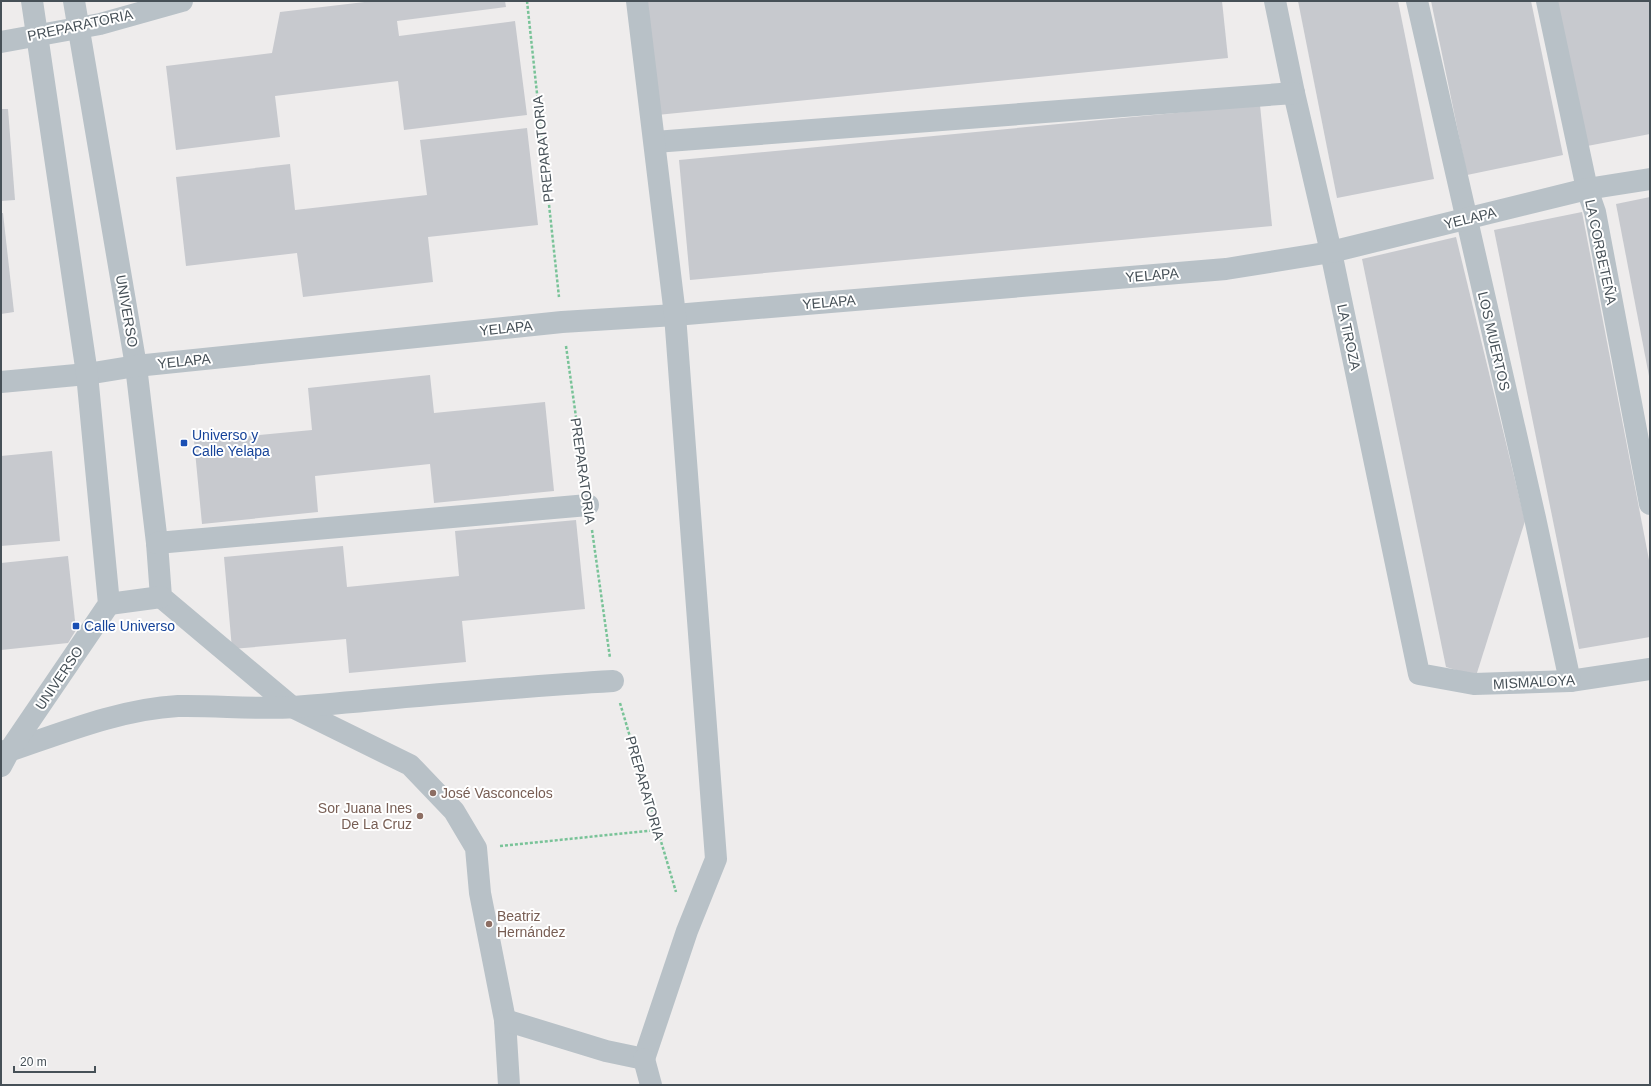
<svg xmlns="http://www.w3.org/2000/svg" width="1651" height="1086" font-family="Arial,sans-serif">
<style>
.building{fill:#c7c9ce}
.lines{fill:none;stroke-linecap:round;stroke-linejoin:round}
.path{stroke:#79c398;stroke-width:2.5;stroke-dasharray:3 2;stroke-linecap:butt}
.minor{stroke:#b8c1c7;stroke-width:22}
.transit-dot{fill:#1a4fb4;stroke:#fff;stroke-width:1.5}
.education-dot{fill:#8d6e63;stroke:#fff;stroke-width:1.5}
.labels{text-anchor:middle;stroke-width:4;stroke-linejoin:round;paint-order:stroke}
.street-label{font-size:14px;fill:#465057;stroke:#fff}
.transit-label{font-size:14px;fill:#164399;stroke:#fff;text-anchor:start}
.education-label{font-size:14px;fill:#785e54;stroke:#fff;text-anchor:start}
</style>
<rect width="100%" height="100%" fill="#eeecec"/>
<g class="building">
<path d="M373 1H505L506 7 397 21 399 36 515 21 527 115 404 130 398 81 275 96 280 137 176 150 166 66 272 53 280 12Z"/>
<path d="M645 1H1222L1228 58 657 115Z"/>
<path d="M1298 1H1398L1434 179 1337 198Z"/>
<path d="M1431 1H1531L1563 155 1467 175Z"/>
<path d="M1552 1H1650V134L1582 147Z"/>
<path d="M1260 105 1272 226 690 280 679 160Z"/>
<path d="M1 109H8L15 200 1 201Z"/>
<path d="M527 128 538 225 428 237 433 282 303 297 297 253 186 266 176 177 290 164 295 210 427 195 420 140Z"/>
<path d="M1650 197V376H1649L1616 204Z"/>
<path d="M1582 212 1650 565V637L1579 649 1494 230Z"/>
<path d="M1 213H3L14 312 1 314Z"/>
<path d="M1456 237 1525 521 1476 676 1446 667 1362 259Z"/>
<path d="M430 375 434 413 545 402 554 491 434 503 430 464 315 476 318 512 202 524 194 441 312 430 308 388Z"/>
<path d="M52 451 60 541 1 546V456Z"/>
<path d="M576 520 585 609 462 621 466 662 349 673 346 639 232 649 224 557 343 546 347 587 459 576 455 531Z"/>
<path d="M68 556 76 630 68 643 1 650V563Z"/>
</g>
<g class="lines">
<g class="path">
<path d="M527 1 559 297"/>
<path d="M566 346 585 481"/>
<path d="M592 530 610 658"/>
<path d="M620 703 676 892"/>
<path d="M500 846 657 830"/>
</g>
<g class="minor">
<path d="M74 1 136 366 157 543 161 597 292 707 410 765 454 811 476 848 480 893 505 1020 509 1085"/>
<path d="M1275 1 1294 93 1331 252 1419 674 1474 684 1570 681 1650 669"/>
<path d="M1417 1 1535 518 1570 681"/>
<path d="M1547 1 1587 189 1595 212 1650 504"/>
<path d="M1 42 100 24 182 1"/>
<path d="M655 142 1294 93"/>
<path d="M1 382 87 374 136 366 562 322 675 315 1226 269 1331 252 1587 189 1650 179"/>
<path d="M157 543 588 505"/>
<path d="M109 604 161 597"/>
<path d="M4 751H9C62 733 121 709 178 706 216 705 256 710 294 707 401 698 507 687 613 681"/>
<path d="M1 766 9 751 109 604 87 374 32 1"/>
<path d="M505 1020 606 1051 644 1059 687 931 716 859 675 315 637 1"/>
<path d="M644 1059 651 1085"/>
</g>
</g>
<g class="transit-dot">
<rect x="180" y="439" width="8" height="8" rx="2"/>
<rect x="72" y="622" width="8" height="8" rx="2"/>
</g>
<g class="education-dot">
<circle cx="433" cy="793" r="4"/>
<circle cx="420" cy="816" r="4"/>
<circle cx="489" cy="924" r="4"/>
</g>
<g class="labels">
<g class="street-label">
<text transform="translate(80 25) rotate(-12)" y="5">PREPARATORIA</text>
<text transform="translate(543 149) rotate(-96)" y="5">PREPARATORIA</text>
<text transform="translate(1470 218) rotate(-14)" y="5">YELAPA</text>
<text transform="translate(1601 252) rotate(78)" y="5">LA CORBETEÑA</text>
<text transform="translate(1152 275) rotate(-5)" y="5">YELAPA</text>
<text transform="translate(829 302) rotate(-5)" y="5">YELAPA</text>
<text transform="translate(127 311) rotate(80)" y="5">UNIVERSO</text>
<text transform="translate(506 328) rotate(-6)" y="5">YELAPA</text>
<text transform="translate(1349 337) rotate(78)" y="5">LA TROZA</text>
<text transform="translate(1494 341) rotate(77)" y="5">LOS MUERTOS</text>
<text transform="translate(184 361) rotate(-6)" y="5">YELAPA</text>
<text transform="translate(583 471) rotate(82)" y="5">PREPARATORIA</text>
<text transform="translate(59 678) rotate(-56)" y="5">UNIVERSO</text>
<text transform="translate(1534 682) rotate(-3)" y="5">MISMALOYA</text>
<text transform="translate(645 788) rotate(74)" y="5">PREPARATORIA</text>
</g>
<g class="transit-label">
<text x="192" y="440">Universo y<tspan x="192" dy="16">Calle Yelapa</tspan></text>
<text x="84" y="631">Calle Universo</text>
</g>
<g class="education-label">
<text x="441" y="798">José Vasconcelos</text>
<text x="412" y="813" text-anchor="end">Sor Juana Ines<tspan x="412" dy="16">De La Cruz</tspan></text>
<text x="497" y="921">Beatriz<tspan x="497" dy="16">Hernández</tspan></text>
</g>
</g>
<rect width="1651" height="1086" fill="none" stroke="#465057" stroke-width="4"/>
<path d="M14 1066v6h81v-6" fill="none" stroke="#465057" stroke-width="2"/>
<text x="20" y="1066" font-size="12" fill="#465057" stroke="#ffffff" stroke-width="3" paint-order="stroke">20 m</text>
</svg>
